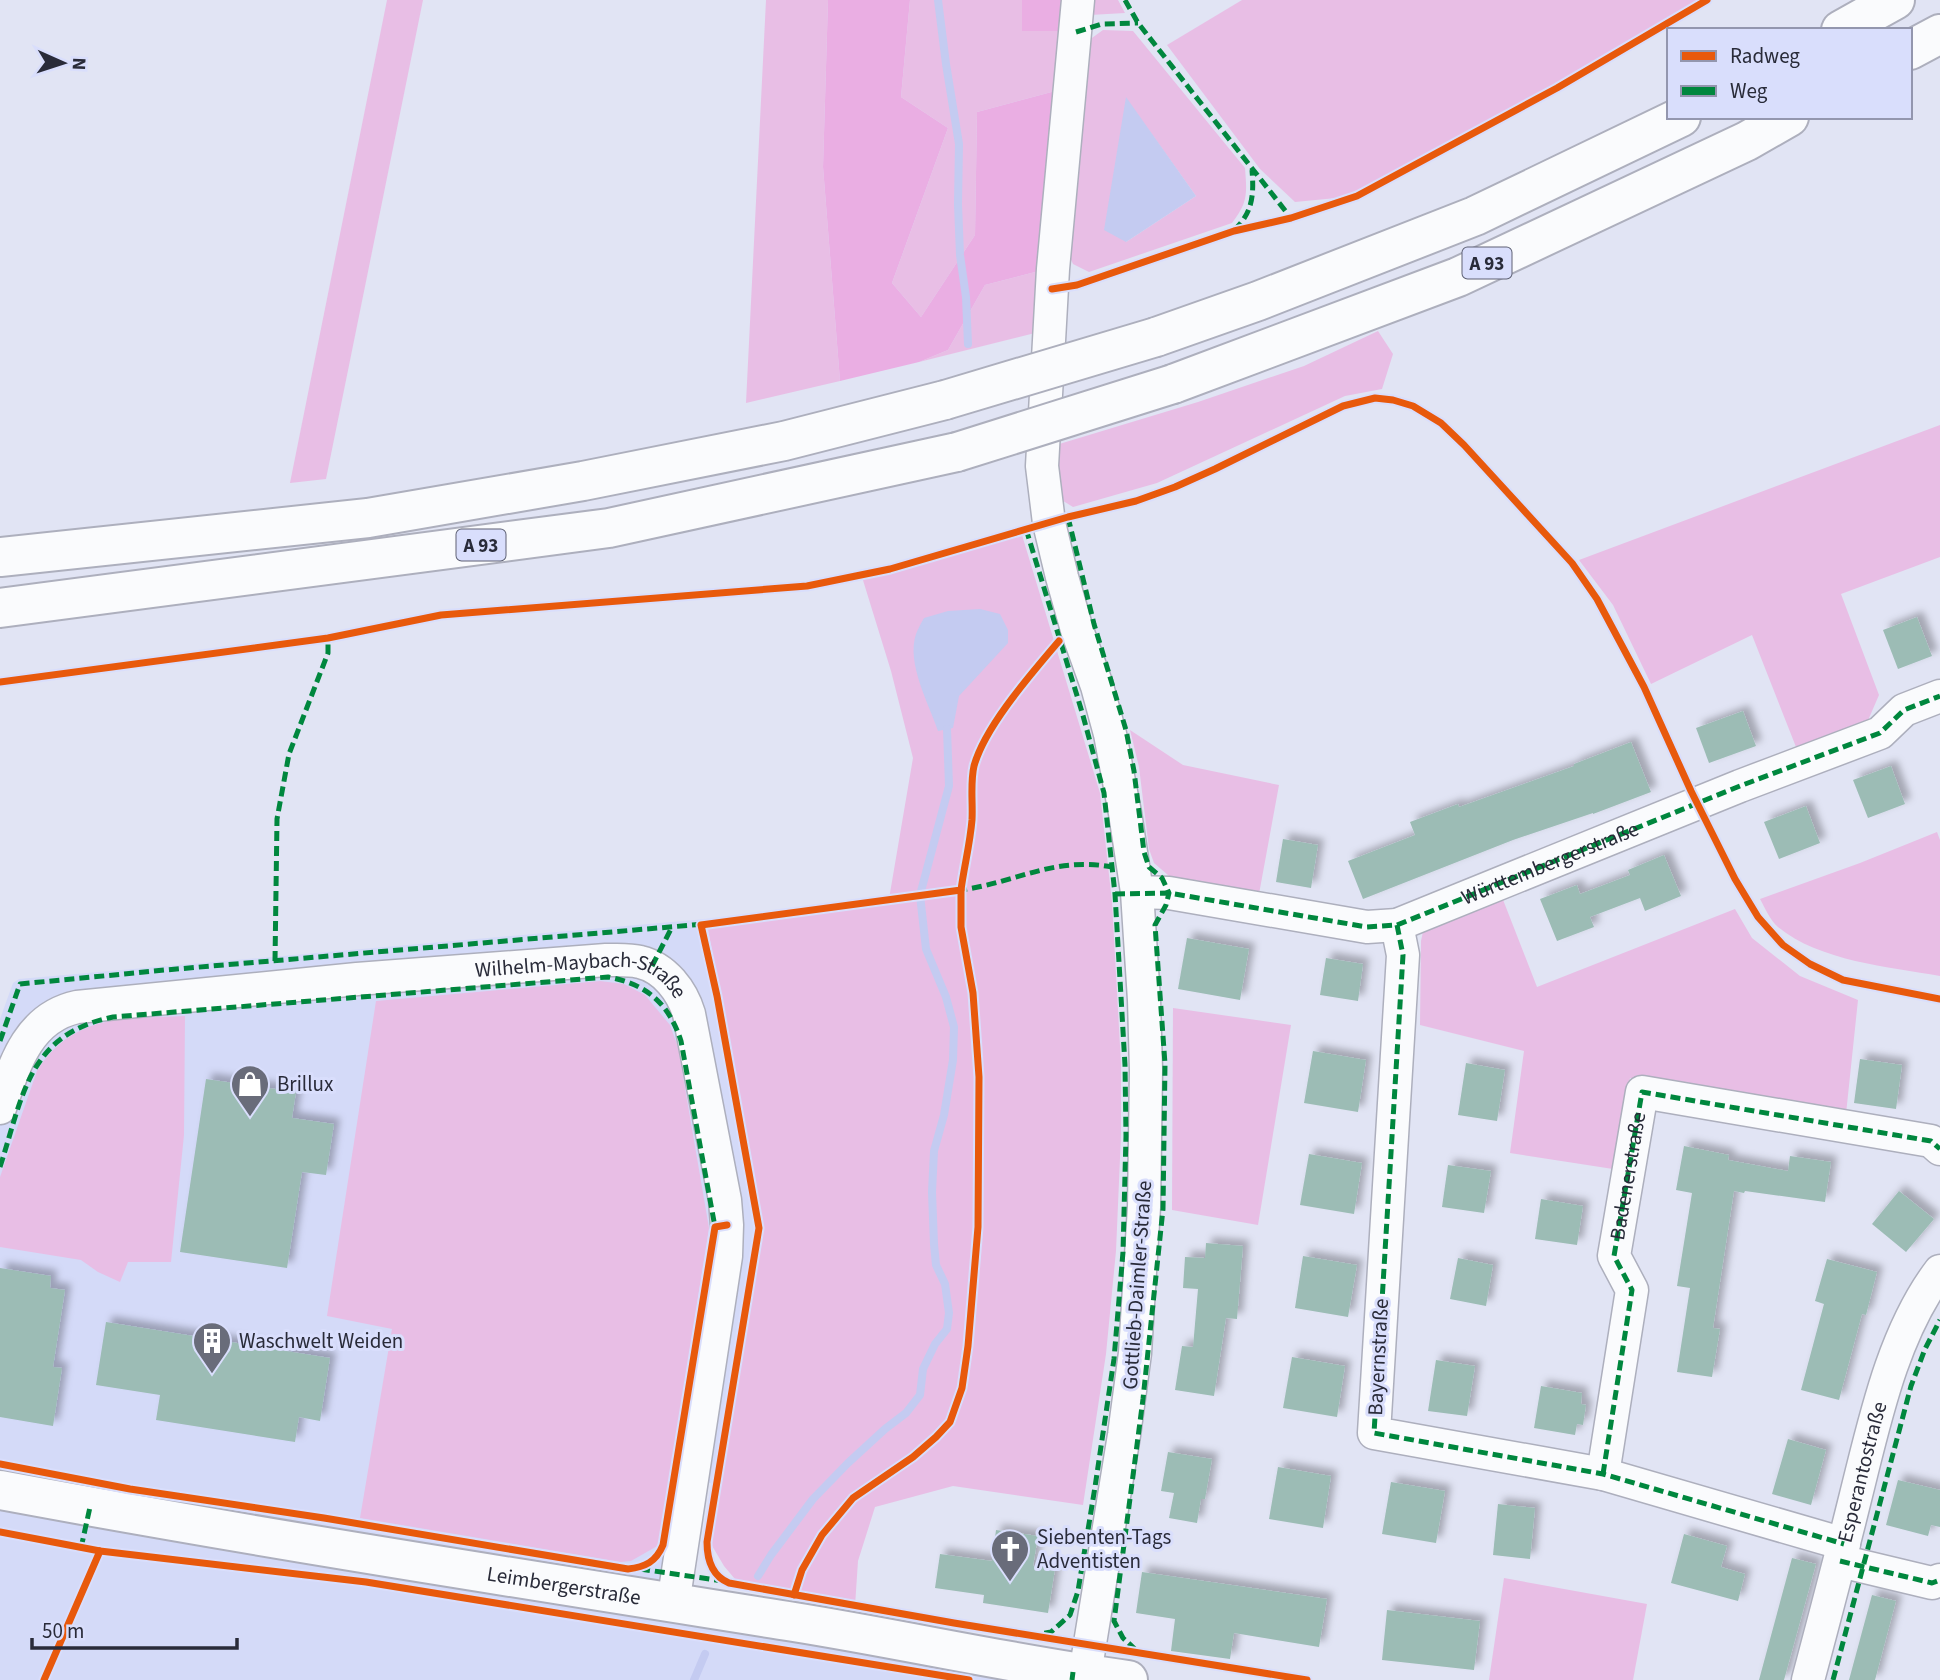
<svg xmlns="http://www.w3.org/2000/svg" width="1940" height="1680" font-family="'Source Sans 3',sans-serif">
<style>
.built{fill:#d4daf8}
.green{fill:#e8bee5;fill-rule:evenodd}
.forest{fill:#eaaee3}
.water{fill:#c4cbf1}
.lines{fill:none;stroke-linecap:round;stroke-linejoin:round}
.stream{stroke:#c4cbf1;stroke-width:8}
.building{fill:#9cbcb5;filter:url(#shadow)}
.minor-casing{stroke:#adafbd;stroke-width:35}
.tertiary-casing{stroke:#adafbd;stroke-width:42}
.motorway-casing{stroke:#adafbd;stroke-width:42}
.minor{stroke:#fafbfd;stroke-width:32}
.tertiary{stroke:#fafbfd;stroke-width:38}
.motorway{stroke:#fafbfd;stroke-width:38}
.motorway-bridge-casing{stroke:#adafbd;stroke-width:42;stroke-linecap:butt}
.motorway-bridge{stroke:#fafbfd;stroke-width:38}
.quiet{stroke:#00873e;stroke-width:5;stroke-dasharray:10 5;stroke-linecap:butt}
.cycleway-casing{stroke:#d9defc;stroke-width:11}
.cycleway{stroke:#e8590c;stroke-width:7}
.labels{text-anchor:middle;stroke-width:6;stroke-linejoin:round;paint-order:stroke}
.shield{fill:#d9defc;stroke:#5e6174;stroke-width:2}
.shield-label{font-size:19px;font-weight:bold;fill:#292b39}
.street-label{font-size:21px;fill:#292b39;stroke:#d9defc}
.poi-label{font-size:21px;fill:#292b39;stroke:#d9defc;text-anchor:start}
</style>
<defs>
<filter id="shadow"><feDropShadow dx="6" dy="-6" stdDeviation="3.5" flood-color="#0004"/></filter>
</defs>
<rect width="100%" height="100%" fill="#e1e4f4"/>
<path class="built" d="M706 919 763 1228 722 1485 691 1480 673 1604 1128 1680H0V1019L13 983 19 979Z"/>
<g class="green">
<path d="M387 0H423L326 479 290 483Z"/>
<path d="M766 0H828L823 167 840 381 746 403Z"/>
<path d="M910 0H1022V31H1064L1059 90 977 112 975 235 921 317 892 283 948 128 901 97Z"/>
<path d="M1091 0H1118L1125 13 1090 15Z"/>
<path d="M1242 0H1707L1557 88 1357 196 1295 202 1260 169 1167 45Z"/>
<path d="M1103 30 1133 31 1245 168C1247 194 1248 202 1232 223L1089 272 1073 264 1067 251 1085 43ZM1126 98 1196 196 1126 242Z"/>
<path d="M1039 271 1035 333 919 362 948 350 985 285Z"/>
<path d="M1378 331 1393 354 1382 389 1345 396 1157 483 1073 507 1060 499 1056 445 1198 402 1304 366Z"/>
<path d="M1940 425V557L1841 594 1879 695 1866 725 1798 752 1752 635 1651 684 1613 605 1579 560Z"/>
<path d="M1022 535 1100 793 1112 902 1121 1064V1135L1116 1251 1106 1354 1083 1505 953 1486 875 1507 858 1561 855 1606 740 1585 724 1566 711 1544 763 1228 707 924 889 899 913 758 891 671 862 577 892 571Z"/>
<path d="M1130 730 1183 765 1279 785 1259 894 1183 888 1154 863 1149 849 1139 767Z"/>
<path d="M1937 832 1940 840V976C1889 967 1819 961 1778 927 1770 920 1765 908 1760 899L1860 863Z"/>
<path d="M1500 892 1537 987 1735 909 1752 938 1800 976 1858 1000 1846 1114 1738 1097 1630 1078 1613 1169 1510 1153 1524 1051 1420 1025 1421 941 1424 927Z"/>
<path d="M600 981 624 984 645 995 670 1025 678 1047 709 1228 659 1545 631 1561 621 1562 360 1518 392 1329 327 1316 376 1001Z"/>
<path d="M1173 1008 1291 1025 1258 1225 1172 1210Z"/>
<path d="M185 1016 184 1135 171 1262H128L120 1282 98 1272 81 1260 0 1247V1177L37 1071C74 1013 124 1019 185 1016Z"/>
<path d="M1504 1578 1647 1604 1633 1680H1489Z"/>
</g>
<g class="forest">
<path d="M828 0H910L901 97 948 128 892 283 921 317 975 235 977 112 1059 90 1039 271 985 285 948 350 919 362 840 381 823 167Z"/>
<path d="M1022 0H1066L1064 31H1022Z"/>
</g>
<g class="water">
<path d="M1126 97 1196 196 1126 242 1104 230Z"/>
<path d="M980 609 1000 614 1008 630V643L959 696 953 728 938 731C929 704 906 663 916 634 918 629 921 623 924 618L948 611Z"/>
</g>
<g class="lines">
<g class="stream">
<path d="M938 0 946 64 959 144 958 204 960 255 966 297 968 344"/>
<path d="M758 1576 771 1555 813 1499 848 1463 885 1429 906 1413 920 1395 923 1369 935 1344 947 1329 949 1313 945 1284 936 1265 934 1244 932 1192 934 1151 944 1115 953 1060 954 1027 946 997 926 949 920 895 949 786 947 729"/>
<path d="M694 1680 705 1654"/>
</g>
</g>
<g class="building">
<path d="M1917 617 1932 656 1898 669 1883 630Z"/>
<path d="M1743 711 1756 746 1709 763 1696 728Z"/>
<path d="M1631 742 1651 792 1593 814V813L1513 840 1363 899 1348 861 1415 835 1410 822 1458 804 1459 807 1574 766V764Z"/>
<path d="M1891 766 1905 804 1868 818 1853 780Z"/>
<path d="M1806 806 1820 843 1779 859 1764 822Z"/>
<path d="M1283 839 1318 845 1311 888 1276 882Z"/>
<path d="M1664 855 1681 896 1645 911 1640 898 1590 917 1594 927 1557 941 1540 899 1577 885 1580 894 1630 875 1628 870Z"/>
<path d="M1187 938 1249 949 1240 1000 1178 989Z"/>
<path d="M1326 958 1363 964 1358 1001 1320 995Z"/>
<path d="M1313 1051 1366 1060 1358 1112 1304 1103Z"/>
<path d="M1860 1059 1902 1065 1896 1109 1854 1103Z"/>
<path d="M1466 1063 1505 1070 1497 1121 1458 1115Z"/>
<path d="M206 1079 296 1092 292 1118 334 1124 326 1175 302 1172 287 1268 180 1252Z"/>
<path d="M1684 1146 1729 1155 1728 1160 1788 1171 1790 1156 1831 1162 1825 1202 1745 1191 1744 1193 1734 1191 1713 1328 1720 1329 1712 1377 1677 1372 1690 1288 1677 1286 1692 1193 1676 1190Z"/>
<path d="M1309 1154 1362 1163 1354 1214 1300 1205Z"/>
<path d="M1448 1165 1491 1171 1484 1213 1442 1207Z"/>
<path d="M1899 1191 1934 1219 1906 1252 1872 1224Z"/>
<path d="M1541 1199 1583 1206 1577 1245 1535 1239Z"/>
<path d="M1206 1243 1243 1246 1237 1319 1226 1318 1214 1396 1175 1390 1182 1346 1193 1347 1198 1289 1183 1288 1185 1257 1205 1258Z"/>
<path d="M1303 1256 1357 1265 1348 1317 1295 1308Z"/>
<path d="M1458 1258 1493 1265 1486 1306 1450 1299Z"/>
<path d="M1827 1259 1877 1272 1866 1315 1862 1314 1839 1400 1801 1390 1824 1304 1815 1301Z"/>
<path d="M0 1268 51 1276 50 1288 65 1290 53 1367 62 1368 53 1426 0 1417Z"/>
<path d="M106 1322 330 1358 320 1421 299 1417 295 1442 156 1420 160 1395 96 1385Z"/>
<path d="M1292 1357 1345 1366 1337 1417 1283 1408Z"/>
<path d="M1436 1360 1475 1366 1467 1416 1428 1411Z"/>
<path d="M1541 1386 1582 1393 1581 1404 1586 1405 1583 1425 1577 1424 1575 1435 1534 1428Z"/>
<path d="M1788 1439 1826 1450 1811 1505 1772 1494Z"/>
<path d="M1168 1452 1212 1459 1205 1499H1201L1197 1523 1169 1518 1174 1493 1161 1491Z"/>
<path d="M1278 1467 1331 1476 1323 1528 1269 1519Z"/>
<path d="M1898 1480 1940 1490V1527L1931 1525 1928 1536 1886 1525Z"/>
<path d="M1391 1482 1445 1491 1436 1543 1382 1534Z"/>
<path d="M1498 1504 1535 1508 1530 1559 1493 1555Z"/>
<path d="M996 1530 1038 1536 1033 1566 1055 1569 1048 1613 983 1603 984 1595 935 1588 940 1554 992 1561Z"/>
<path d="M1684 1534 1727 1546 1721 1567 1745 1574 1738 1601 1671 1583Z"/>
<path d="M1792 1558 1816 1564 1784 1680H1759Z"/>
<path d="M1142 1572 1327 1599 1319 1647 1234 1633 1230 1659 1171 1651 1175 1619 1136 1613Z"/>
<path d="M1872 1595 1896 1601 1875 1680H1849Z"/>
<path d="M1387 1610 1480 1621 1474 1670 1382 1660Z"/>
</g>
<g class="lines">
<defs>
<g id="minor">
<path d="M1078 0 1053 269 1042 466 1049 523 1062 577 1077 630 1097 686 1110 734 1125 813 1137 892 1144 1000 1146 1070 1144 1207 1135 1353 1124 1435 1085 1674"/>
<path d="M1137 892 1169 893 1367 927 1397 925 1740 786 1880 733 1904 710 1940 696"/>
<path d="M1397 925 1403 955 1374 1433 1603 1474 1844 1544"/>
<path id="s1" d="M0 1108C14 1066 27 1018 77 1007L357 979 606 960C617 960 629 959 640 962 665 968 682 991 689 1014L725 1200 727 1225 726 1256 673 1604"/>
<path d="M1603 1474 1632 1290 1614 1256 1642 1092 1931 1141 1940 1149"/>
<path d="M1840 1561 1932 1583 1940 1580"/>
<path id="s2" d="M1808 1680C1824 1620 1840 1560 1855 1499 1874 1424 1892 1334 1940 1271"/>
</g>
<g id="tertiary">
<path id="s3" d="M0 1490C264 1539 529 1580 794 1622 906 1640 1016 1665 1128 1680"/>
</g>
<g id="motorway">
<path d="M1841 30 1895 0"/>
<path d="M1910 50 1940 34"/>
<path d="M1156 337 1258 301 1475 216 1681 117"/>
<path d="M1173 384 1458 277 1747 141 1789 117"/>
<path d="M0 557 368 518 583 481 784 441 945 400"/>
<path d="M0 608 609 528 957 452"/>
</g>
</defs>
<use href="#minor" class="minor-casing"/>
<use href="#tertiary" class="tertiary-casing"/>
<use href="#motorway" class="motorway-casing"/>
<use href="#minor" class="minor"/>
<use href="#tertiary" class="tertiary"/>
<use href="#motorway" class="motorway"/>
<defs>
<g id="motorway-bridge">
<path d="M945 400 1156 337"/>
<path d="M957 452 1173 384"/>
</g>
</defs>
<use href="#motorway-bridge" class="motorway-bridge-casing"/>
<use href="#motorway-bridge" class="motorway-bridge"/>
<g class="quiet">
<path d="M1125 0 1138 23 1291 218"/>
<path d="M1076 32 1102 24 1138 23"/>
<path d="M1234 230C1253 213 1254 194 1252 170"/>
<path d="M1068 517 1094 624 1126 730 1134 771 1144 852 1149 867 1162 878 1169 893 1166 905 1155 925 1165 1064 1163 1209 1143 1399 1114 1621 1123 1638 1137 1651"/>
<path d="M1026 529 1082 712 1104 793 1115 894 1125 1065 1126 1136 1123 1252 1114 1359 1095 1487 1078 1591 1070 1615 1051 1632 1040 1634"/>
<path d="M961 894V890C1015 883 1054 856 1112 867"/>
<path id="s4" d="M1115 894 1169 893 1367 927 1397 925 1740 786 1880 733 1904 710 1940 696"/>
<path d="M1397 925 1403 955 1374 1433 1603 1474 1844 1544"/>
<path d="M275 961 277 819 289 754 328 653V638"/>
<path d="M652 966 672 927"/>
<path d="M0 1041 20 984 165 970 705 924"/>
<path d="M0 1167C23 1096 28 1034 113 1017L608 977C647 984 669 1004 681 1041L715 1227 714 1233"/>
<path id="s5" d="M1603 1474 1632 1290 1614 1256 1642 1092 1931 1141 1940 1149"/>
<path d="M81 1548 90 1507"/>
<path d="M1840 1561 1932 1583 1940 1580"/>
<path d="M640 1569 723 1581"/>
<path d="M1072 1680 1073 1672"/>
<path d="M1833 1680 1911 1386 1925 1349 1940 1320"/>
</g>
<defs>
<g id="cycleway">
<path d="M1052 289 1077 285 1234 231 1291 218 1357 196 1557 88 1707 0"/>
<path d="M1059 641C1032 673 985 726 974 766 970 783 973 803 972 820 970 844 964 867 961 890L701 925 717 996 759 1228 707 1542C707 1560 712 1576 729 1583L954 1623 1307 1680"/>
<path d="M0 682 328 638 441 615 807 586 890 569 1068 517 1136 501 1175 487 1215 469 1343 406 1375 398 1393 400 1413 406 1441 423 1464 445 1572 563 1597 599 1644 687 1691 791 1735 879 1758 917 1783 945 1810 964 1843 980 1940 999"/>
<path d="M0 1464 130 1489 324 1518 628 1569C645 1567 656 1562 663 1545L715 1227 727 1225"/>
<path d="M0 1532 100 1551 366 1582 969 1680"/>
<path d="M794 1595 802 1570 822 1535 853 1498 913 1457 936 1437 950 1422 962 1388 968 1346 978 1227 979 1077 973 993 961 927V890"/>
<path d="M44 1680 100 1551"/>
</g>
</defs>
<use href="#cycleway" class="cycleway-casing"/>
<use href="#cycleway" class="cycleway"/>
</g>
<defs>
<symbol id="shop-pin" viewBox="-11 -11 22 30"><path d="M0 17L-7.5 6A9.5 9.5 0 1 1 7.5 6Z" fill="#696c7a" stroke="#d9defc"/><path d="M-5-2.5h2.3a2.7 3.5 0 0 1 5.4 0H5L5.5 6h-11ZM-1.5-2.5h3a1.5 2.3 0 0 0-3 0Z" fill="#fff"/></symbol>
<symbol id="building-pin" viewBox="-11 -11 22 30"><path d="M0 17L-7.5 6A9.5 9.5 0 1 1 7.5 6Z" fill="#696c7a" stroke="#d9defc"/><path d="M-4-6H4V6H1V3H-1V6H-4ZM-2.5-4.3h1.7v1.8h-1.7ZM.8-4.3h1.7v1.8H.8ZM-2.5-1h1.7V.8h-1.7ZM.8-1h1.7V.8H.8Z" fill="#fff"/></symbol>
<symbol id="church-pin" viewBox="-11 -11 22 30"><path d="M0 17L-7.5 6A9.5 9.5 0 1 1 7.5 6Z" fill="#696c7a" stroke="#d9defc"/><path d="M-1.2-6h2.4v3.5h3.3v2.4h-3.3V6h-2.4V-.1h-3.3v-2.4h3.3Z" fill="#fff"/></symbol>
</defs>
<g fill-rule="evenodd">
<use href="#shop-pin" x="228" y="1062" width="44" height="60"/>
<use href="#building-pin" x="190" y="1319" width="44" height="60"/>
<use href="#church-pin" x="988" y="1527" width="44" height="60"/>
</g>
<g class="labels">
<g class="shield">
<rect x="1462.5" y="247.5" width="49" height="31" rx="5"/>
<rect x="456.5" y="529.5" width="49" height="31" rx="5"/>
</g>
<g class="shield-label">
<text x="1487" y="270">A 93</text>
<text x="481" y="552">A 93</text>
</g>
<g class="street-label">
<text dy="7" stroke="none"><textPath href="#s4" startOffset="450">Württembergerstraße</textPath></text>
<text dy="7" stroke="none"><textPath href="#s1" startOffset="644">Wilhelm-Maybach-Straße</textPath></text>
<text dy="7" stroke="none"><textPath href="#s5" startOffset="306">Badenerstraße</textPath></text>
<text transform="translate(1137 1285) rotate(-86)" y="7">Gottlieb-Daimler-Straße</text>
<text transform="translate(1378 1357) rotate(-87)" y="7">Bayernstraße</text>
<text dy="7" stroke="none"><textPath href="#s2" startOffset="215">Esperantostraße</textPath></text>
<text dy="7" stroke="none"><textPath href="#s3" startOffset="572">Leimbergerstraße</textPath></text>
</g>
<g class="poi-label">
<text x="277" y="1091">Brillux</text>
<text x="239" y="1348">Waschwelt Weiden</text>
<text x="1037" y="1544">Siebenten-Tags<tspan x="1037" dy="24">Adventisten</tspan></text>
</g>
</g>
<rect x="1667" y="28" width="245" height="91" fill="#d9defc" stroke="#9396ae" stroke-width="2"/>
<rect x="1681" y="51" width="35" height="10" fill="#e8590c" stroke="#9396ae" stroke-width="2"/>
<text x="1730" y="63" font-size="21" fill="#292b39">Radweg</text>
<rect x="1681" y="86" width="35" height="10" fill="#00873e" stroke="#9396ae" stroke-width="2"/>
<text x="1730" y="98" font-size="21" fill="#292b39">Weg</text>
<g transform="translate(63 63) rotate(93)" stroke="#d9defc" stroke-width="5" paint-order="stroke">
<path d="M0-5L12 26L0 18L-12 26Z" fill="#292b39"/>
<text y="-10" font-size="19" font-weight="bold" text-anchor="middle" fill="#292b39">N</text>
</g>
<path d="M32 1638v10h205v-10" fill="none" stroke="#292b39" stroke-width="3.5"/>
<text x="42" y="1638" font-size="21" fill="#292b39" stroke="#d9defc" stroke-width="5" paint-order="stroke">50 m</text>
</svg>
